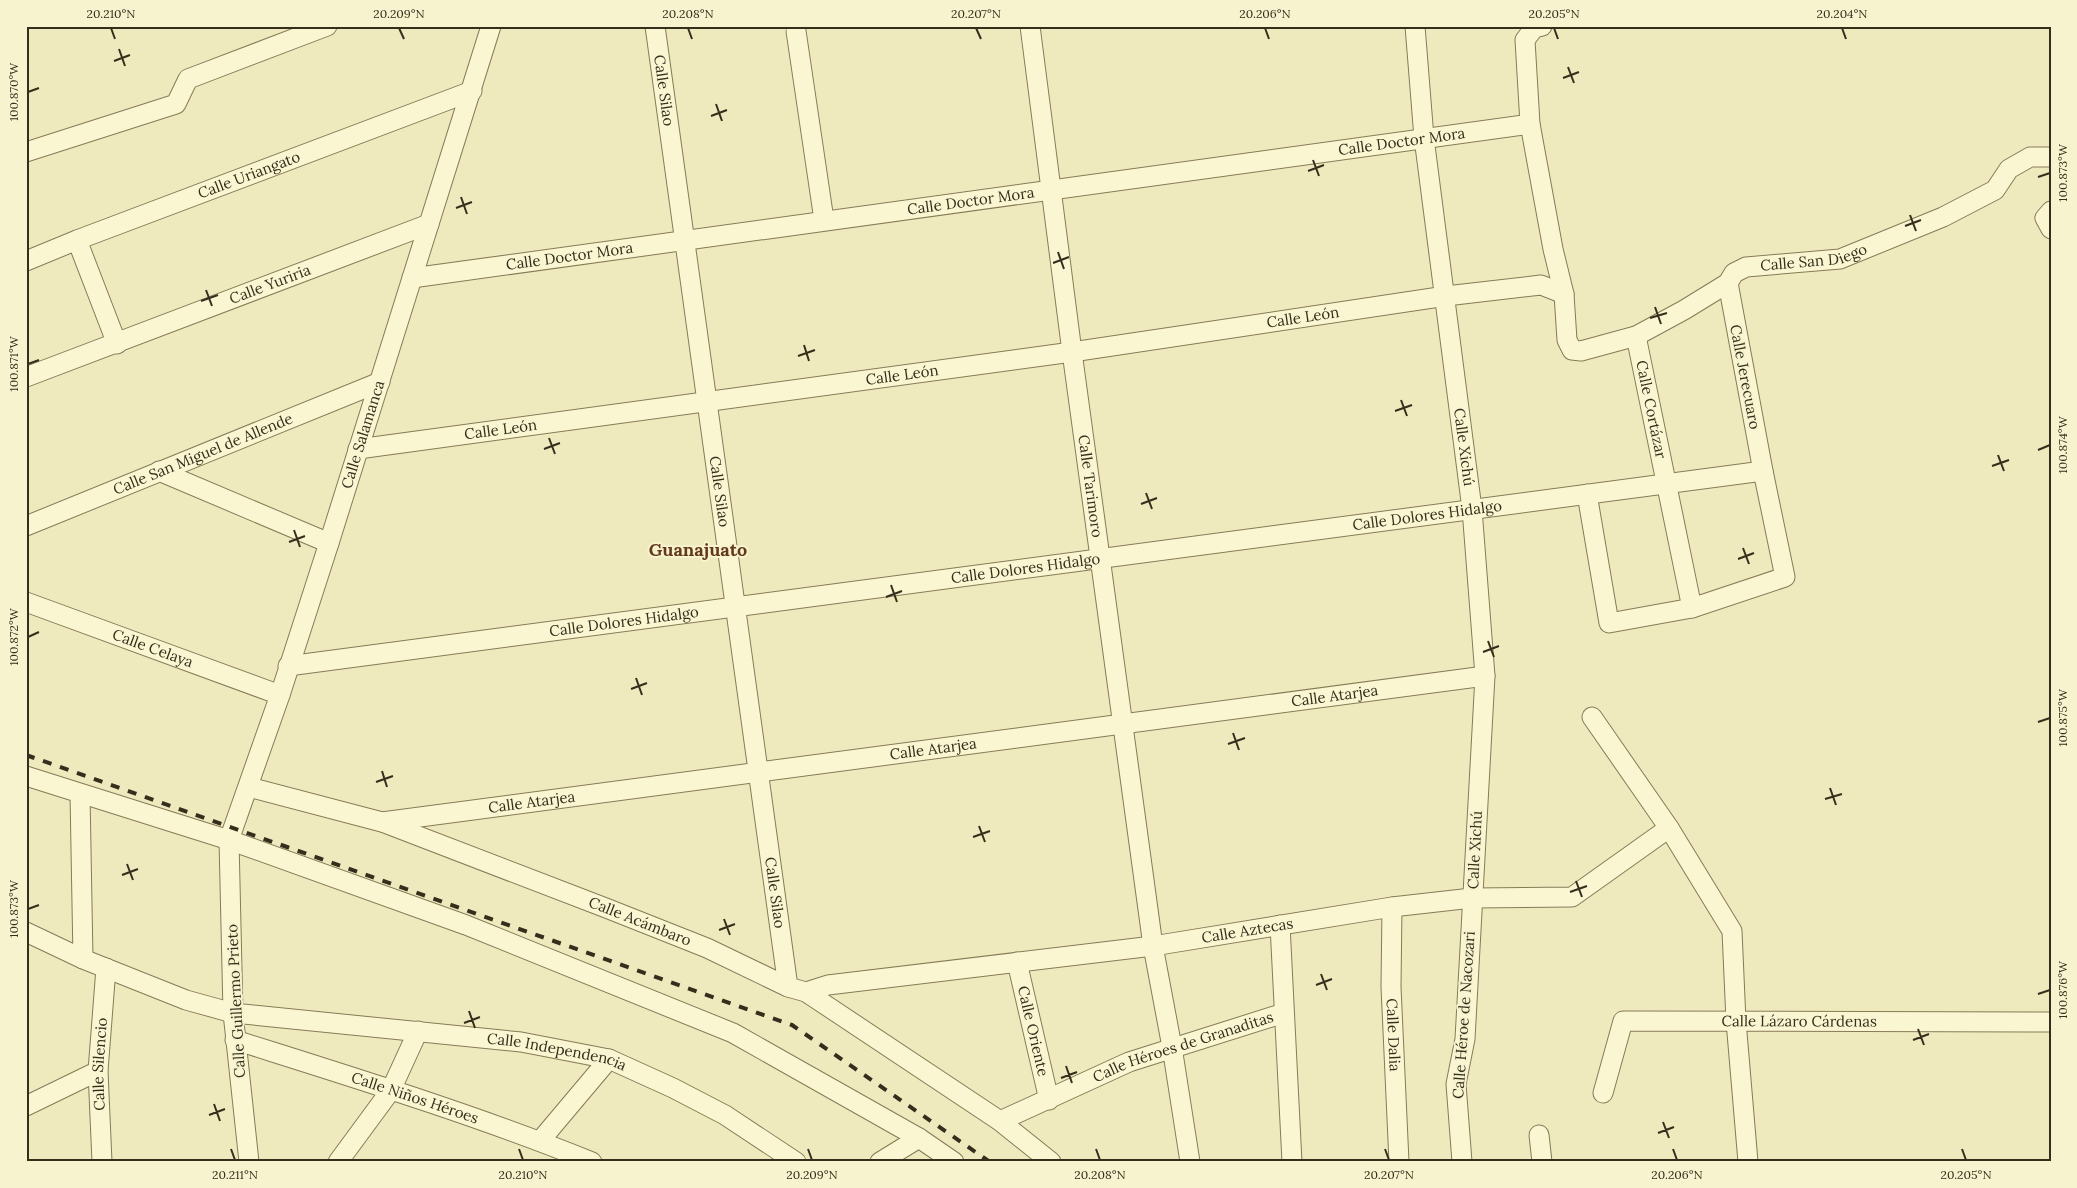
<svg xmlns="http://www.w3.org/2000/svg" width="2077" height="1188" font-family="Lora,serif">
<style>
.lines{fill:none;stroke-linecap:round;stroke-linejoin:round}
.minor-casing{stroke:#877a57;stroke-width:21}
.minor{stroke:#faf6d2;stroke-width:19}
.rail{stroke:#362e1c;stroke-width:4;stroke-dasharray:9 9;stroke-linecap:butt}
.ticks{fill:none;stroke:#362e1c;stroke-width:2}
.labels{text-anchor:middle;stroke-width:4;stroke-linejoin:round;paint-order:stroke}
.street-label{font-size:15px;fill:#362e1c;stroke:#f6f3ce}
.quarter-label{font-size:18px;font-weight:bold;fill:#64381a;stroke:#f6f3ce}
.neatline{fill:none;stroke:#362e1c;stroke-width:2}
.ticks-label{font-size:12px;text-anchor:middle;fill:#362e1c}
</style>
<rect width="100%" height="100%" fill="#efeabe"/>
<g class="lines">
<defs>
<g id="minor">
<path id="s1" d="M655 26 788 987"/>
<path id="s2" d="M1030 26 1072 352 1153 946 1172 1047 1190 1162"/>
<path id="s3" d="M1415 26 1424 138 1472 509 1485 676 1465 1039 1456 1084 1462 1162"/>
<path id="s4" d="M1542 26 1534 28 1525 40 1530 124 1553 249 1564 294 1567 340 1572 350 1581 351 1636 336 1684 310 1728 283 1734 273 1746 267 1840 259 1943 217 1995 190 2009 169 2030 157H2051"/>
<path d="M796 31 824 220"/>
<path d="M26 152 176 104 188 79 327 26"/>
<path d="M2051 211 2045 218 2051 229"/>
<path d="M77 240 117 344"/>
<path id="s5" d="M26 261 77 240 472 91"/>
<path id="s6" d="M412 278 1530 124"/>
<path id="s7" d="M1636 336 1692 608"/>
<path id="s8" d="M26 377 429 224"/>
<path id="s9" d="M358 449 1072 352 1446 296 1541 285 1564 294"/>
<path d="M159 471 329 543"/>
<path d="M1587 494 1609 623 1692 608 1785 577 1763 471 1728 283"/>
<path id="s10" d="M26 526 380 382"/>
<path id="s11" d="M26 602 280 695"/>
<path id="s12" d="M288 666 1763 471"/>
<path d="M1592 717 1669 828 1732 931 1736 1021 1748 1162"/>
<path d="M26 776 229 840 466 925 733 1033 919 1138 954 1162"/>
<path id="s13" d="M249 787 382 822 606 908 707 948 788 987 806 992 1000 1121 1051 1162"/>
<path d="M80 794 83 959"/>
<path id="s14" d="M382 822 1485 676"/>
<path id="s15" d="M1392 907 1391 987 1399 1162"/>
<path d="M1280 925 1292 1162"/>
<path id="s16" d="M26 932 83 959 186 1000 233 1013 521 1042 609 1059 673 1088 725 1115 796 1162"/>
<path id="s17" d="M1017 962 1049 1100"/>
<path id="s18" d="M806 992 828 985 1153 946 1392 907 1472 898 1572 897 1669 828"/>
<path id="s19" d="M235 1040C355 1078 476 1115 592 1162"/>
<path id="s20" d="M1603 1093 1623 1021 2051 1022"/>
<path d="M26 1106 98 1071"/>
<path id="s21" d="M1000 1121 1129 1062 1284 1013"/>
<path d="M1539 1135 1542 1162"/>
<path d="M540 1141 609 1059"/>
<path id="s22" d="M102 1162 98 1071 106 968"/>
<path id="s23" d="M249 1162 233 1013 229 840 280 695 329 543 491 26"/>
<path d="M338 1162 391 1090 418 1031"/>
<path d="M880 1162 919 1138"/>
</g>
</defs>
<use href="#minor" class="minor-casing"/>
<use href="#minor" class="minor"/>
<path class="rail" d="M26 755 792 1025 990 1162"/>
</g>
<path class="ticks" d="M111 28 115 39M399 28 404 39M688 28 692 39M976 28 981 39M1265 28 1269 39M1554 28 1558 39M1842 28 1846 39M119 49 125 66M114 61 130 55M1568 67 1574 83M1563 78 1579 72M28 92 39 88M716 104 722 121M711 116 727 110M1313 160 1319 176M1308 171 1324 165M2038 177 2050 173M461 197 467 214M456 208 472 202M1910 215 1916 231M1905 226 1921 220M1058 252 1064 269M1053 263 1069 257M206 290 212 306M201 301 218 295M1655 307 1661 324M1650 318 1667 313M804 345 809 361M798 356 815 350M28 364 39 360M1401 400 1407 416M1395 411 1412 405M549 438 555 454M544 449 560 443M2038 450 2050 445M1998 455 2004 471M1992 466 2009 460M1146 493 1152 509M1141 504 1157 498M294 530 300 547M289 542 305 536M1743 548 1749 564M1738 559 1754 553M891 585 897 602M886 597 902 591M28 637 39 632M1488 641 1494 657M1483 652 1499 646M636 678 642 695M631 689 647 683M2038 722 2050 718M1233 733 1239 750M1228 744 1245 738M382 771 387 787M376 782 393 776M1830 788 1836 805M1825 799 1842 794M979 826 985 842M973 837 990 831M127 864 133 880M122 875 138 869M1576 881 1582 897M1570 892 1587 886M28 909 39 905M724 919 730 935M719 930 735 924M1321 974 1327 990M1316 985 1332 979M2038 994 2050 990M469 1011 475 1028M464 1023 480 1017M1918 1029 1924 1045M1913 1040 1929 1034M1066 1066 1072 1083M1061 1078 1077 1072M214 1104 220 1121M209 1115 225 1109M1663 1122 1669 1138M1658 1133 1674 1127M231 1149 235 1160M519 1149 523 1160M808 1149 812 1160M1096 1149 1100 1160M1385 1149 1389 1160M1673 1149 1677 1160M1962 1149 1966 1160"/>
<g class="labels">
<g class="street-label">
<text dy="5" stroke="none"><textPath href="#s1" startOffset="65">Calle Silao</textPath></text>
<text dy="5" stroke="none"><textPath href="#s6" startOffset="999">Calle Doctor Mora</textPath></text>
<text dy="5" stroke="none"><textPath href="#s5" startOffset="239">Calle Uriangato</textPath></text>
<text dy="5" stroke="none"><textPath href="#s6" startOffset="564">Calle Doctor Mora</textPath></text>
<text dy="5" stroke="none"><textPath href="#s6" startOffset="159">Calle Doctor Mora</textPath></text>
<text dy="5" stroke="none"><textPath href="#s4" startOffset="604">Calle San Diego</textPath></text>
<text dy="5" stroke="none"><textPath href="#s8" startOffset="261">Calle Yuriria</textPath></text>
<text dy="5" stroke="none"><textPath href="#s9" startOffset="954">Calle León</textPath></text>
<text dy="5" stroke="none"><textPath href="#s9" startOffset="549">Calle León</textPath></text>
<text transform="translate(1745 377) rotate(79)" y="5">Calle Jerecuaro</text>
<text dy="5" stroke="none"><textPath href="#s7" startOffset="75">Calle Cortázar</textPath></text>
<text dy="5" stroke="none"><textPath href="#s9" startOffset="144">Calle León</textPath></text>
<text dy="5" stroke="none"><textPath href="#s23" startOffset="750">Calle Salamanca</textPath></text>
<text dy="5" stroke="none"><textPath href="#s3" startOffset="424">Calle Xichú</textPath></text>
<text dy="5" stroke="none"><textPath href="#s10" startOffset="191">Calle San Miguel de Allende</textPath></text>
<text dy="5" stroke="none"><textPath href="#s2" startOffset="464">Calle Tarimoro</textPath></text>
<text dy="5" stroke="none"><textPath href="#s1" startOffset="470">Calle Silao</textPath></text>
<text dy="5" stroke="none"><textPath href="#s12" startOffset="1149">Calle Dolores Hidalgo</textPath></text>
<text dy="5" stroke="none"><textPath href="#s12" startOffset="744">Calle Dolores Hidalgo</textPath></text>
<text dy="5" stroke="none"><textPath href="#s12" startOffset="339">Calle Dolores Hidalgo</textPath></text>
<text dy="5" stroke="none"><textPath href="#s11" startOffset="135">Calle Celaya</textPath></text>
<text dy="5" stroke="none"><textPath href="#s14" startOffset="961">Calle Atarjea</textPath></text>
<text dy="5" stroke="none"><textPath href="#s14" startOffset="556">Calle Atarjea</textPath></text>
<text dy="5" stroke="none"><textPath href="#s14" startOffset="151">Calle Atarjea</textPath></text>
<text transform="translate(1475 850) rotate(-87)" y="5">Calle Xichú</text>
<text dy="5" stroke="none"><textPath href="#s1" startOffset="875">Calle Silao</textPath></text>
<text dy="5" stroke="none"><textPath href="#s13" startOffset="414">Calle Acámbaro</textPath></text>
<text dy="5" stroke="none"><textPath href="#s18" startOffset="446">Calle Aztecas</textPath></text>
<text transform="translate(236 1001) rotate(-93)" y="5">Calle Guillermo Prieto</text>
<text transform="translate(1464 1015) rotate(-86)" y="5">Calle Héroe de Nacozari</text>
<text dy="5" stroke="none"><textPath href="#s20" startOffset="251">Calle Lázaro Cárdenas</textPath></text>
<text dy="5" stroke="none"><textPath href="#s17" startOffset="71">Calle Oriente</textPath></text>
<text dy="5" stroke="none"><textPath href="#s15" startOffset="128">Calle Dalia</textPath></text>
<text dy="5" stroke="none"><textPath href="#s21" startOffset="198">Calle Héroes de Granaditas</textPath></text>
<text dy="5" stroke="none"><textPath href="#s16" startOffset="549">Calle Independencia</textPath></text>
<text dy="5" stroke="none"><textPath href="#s22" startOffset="98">Calle Silencio</textPath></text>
<text dy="5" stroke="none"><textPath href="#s19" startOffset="189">Calle Niños Héroes</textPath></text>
</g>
<g class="quarter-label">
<text x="698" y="556">Guanajuato</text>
</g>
</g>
<rect width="2077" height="1188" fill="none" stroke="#f6f3ce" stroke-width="55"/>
<rect x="28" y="28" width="2022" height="1132" class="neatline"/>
<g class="ticks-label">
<text x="111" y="18">20.210°N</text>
<text x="399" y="18">20.209°N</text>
<text x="688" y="18">20.208°N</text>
<text x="976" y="18">20.207°N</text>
<text x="1265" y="18">20.206°N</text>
<text x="1554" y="18">20.205°N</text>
<text x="1842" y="18">20.204°N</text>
<text transform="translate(14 92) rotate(-90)" y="4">100.870°W</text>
<text transform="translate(2063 173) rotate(-90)" y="4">100.873°W</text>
<text transform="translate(14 364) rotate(-90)" y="4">100.871°W</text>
<text transform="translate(2063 445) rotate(-90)" y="4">100.874°W</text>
<text transform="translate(14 637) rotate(-90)" y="4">100.872°W</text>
<text transform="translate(2063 718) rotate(-90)" y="4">100.875°W</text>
<text transform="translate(14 909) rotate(-90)" y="4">100.873°W</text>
<text transform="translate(2063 990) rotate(-90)" y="4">100.876°W</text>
<text x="235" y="1179">20.211°N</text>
<text x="523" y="1179">20.210°N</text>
<text x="812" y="1179">20.209°N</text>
<text x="1100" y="1179">20.208°N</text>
<text x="1389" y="1179">20.207°N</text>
<text x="1677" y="1179">20.206°N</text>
<text x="1966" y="1179">20.205°N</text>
</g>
</svg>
